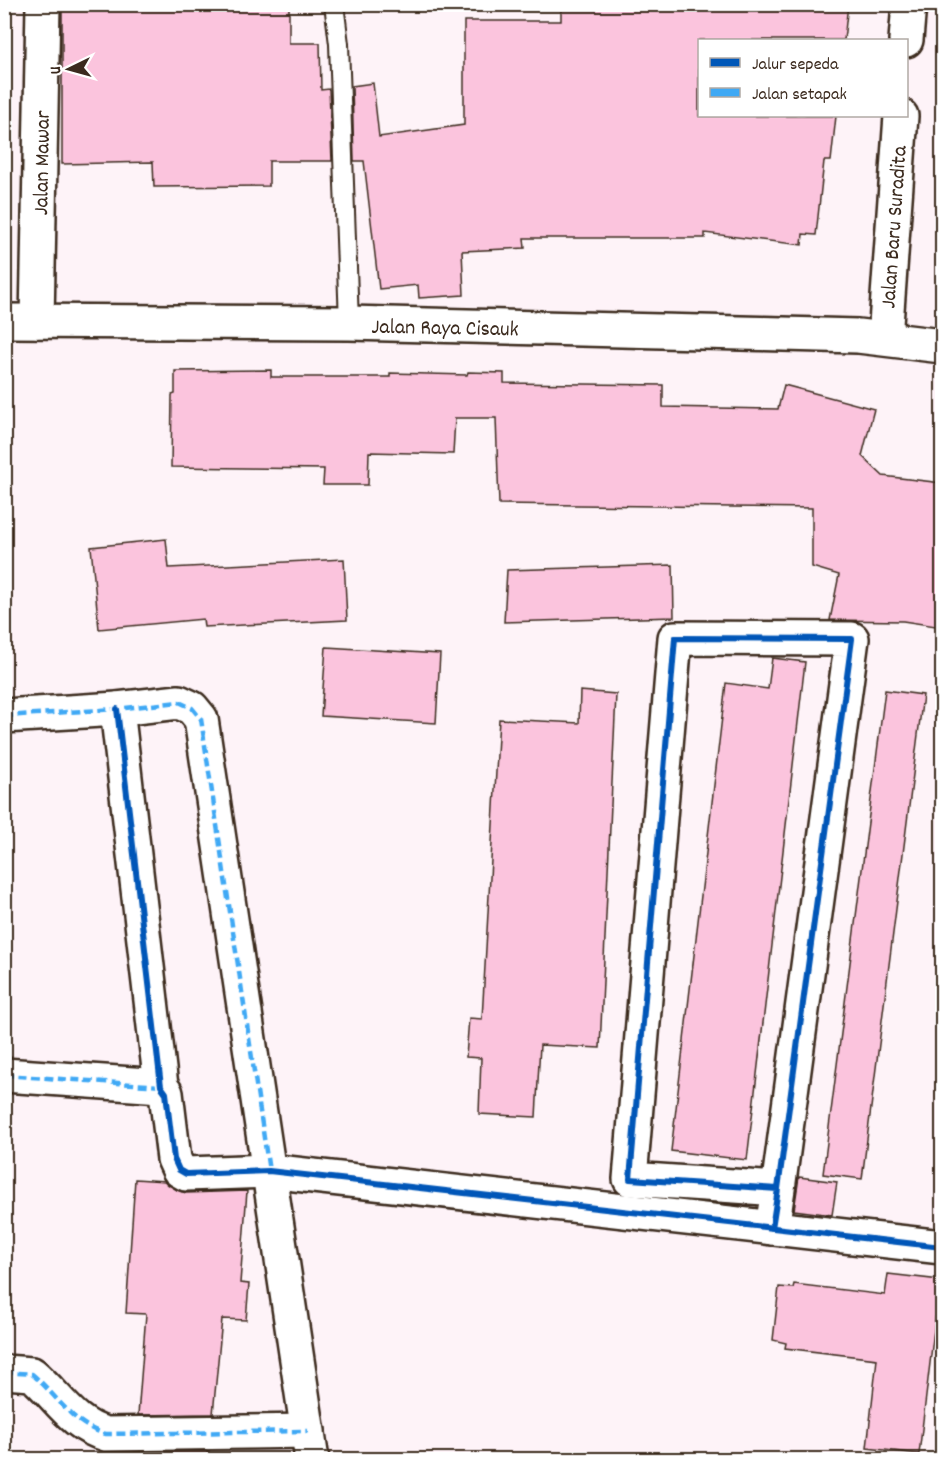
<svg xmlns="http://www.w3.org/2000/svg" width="947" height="1464" font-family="Dekko,sans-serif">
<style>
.building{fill:#fbc4dd;stroke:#3b2a1e;stroke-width:1.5}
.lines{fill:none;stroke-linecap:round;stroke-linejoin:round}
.service-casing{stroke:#3b2a1e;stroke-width:22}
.minor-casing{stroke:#3b2a1e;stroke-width:38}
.secondary-casing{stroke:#3b2a1e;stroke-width:38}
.primary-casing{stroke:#3b2a1e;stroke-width:38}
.service{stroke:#fff;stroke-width:18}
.minor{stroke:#fff;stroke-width:33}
.secondary{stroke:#fff;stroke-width:33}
.primary{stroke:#fff;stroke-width:33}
.quiet{stroke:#3fa9f5;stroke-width:4.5;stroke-dasharray:9 4.5;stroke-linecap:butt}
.cycleway-casing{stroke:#fff;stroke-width:10}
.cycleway{stroke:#0057b8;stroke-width:6}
.labels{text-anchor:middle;stroke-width:4.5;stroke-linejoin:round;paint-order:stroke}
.street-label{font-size:22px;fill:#3b2a1e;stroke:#fff}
</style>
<rect width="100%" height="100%" fill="#fef3f8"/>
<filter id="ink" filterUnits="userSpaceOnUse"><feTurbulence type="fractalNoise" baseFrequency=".0167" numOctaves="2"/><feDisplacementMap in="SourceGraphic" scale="12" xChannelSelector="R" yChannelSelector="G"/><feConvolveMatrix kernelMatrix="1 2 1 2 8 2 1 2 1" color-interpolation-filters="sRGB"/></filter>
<g filter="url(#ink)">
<g class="building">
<path d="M62 4H289V43H320L321 90 329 89 332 161H269V186L154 187 153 162 62 164Z"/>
<path d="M561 4H848L844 40H699V116H836L831 161H824L816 235 803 234 802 245 705 233V238H524L525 248 462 251 464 295 419 298 418 285 379 289 364 161H354L352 86 373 83 379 137 464 125V21H561Z"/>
<path d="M271 370V377H390V373L467 375 468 372 504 373V383L663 385V407L778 409 784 385 874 409 862 456 883 476 942 483V627L903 621 830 620 839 575 812 567V508L499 504 496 418H455L453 454 369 452 368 485H323L324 469 171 467 172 395 175 394V371Z"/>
<path d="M166 539 169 568 344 559 347 620 204 627 203 619 99 629 91 547Z"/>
<path d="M673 565 674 617 504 622 507 570Z"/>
<path d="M326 647 440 654 436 723 321 716Z"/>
<path d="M772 658 805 662 747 1160 671 1151 726 683 768 689Z"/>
<path d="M885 690 923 695 862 1179 823 1174Z"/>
<path d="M580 691 616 694 600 1048 540 1045 536 1117 479 1114 481 1058 466 1057 469 1018 482 1019 499 719 579 723Z"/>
<path d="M799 1177 837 1182 832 1215 794 1210Z"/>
<path d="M135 1179 165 1181 177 1190 186 1193 247 1191 240 1283 249 1284 246 1320 222 1319 213 1414 138 1415 146 1314 126 1313Z"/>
<path d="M888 1274 940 1280 919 1454 867 1448 877 1359 785 1348 786 1343 773 1340 779 1287 793 1288 794 1284 885 1295Z"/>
<path d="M209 1451 208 1460H135V1452Z"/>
</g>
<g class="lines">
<defs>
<path id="service" d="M334 4 339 44 349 323"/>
<g id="minor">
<path d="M37 321 43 4"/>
<path d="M117 709 161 1086 166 1093 174 1159 179 1170 186 1174 269 1171 942 1247"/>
<path d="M4 716 117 709 179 702 192 708 201 719 312 1460"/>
<path d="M4 1075 161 1086"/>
<path d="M772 1228 778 1189 852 639 675 638 630 1179 778 1189"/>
<path d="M4 1372 32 1374C58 1396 72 1425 106 1434L308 1431"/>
</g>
<g id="secondary">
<path d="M906 40 909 4"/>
<path d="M885 338 901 116"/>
</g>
<path id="primary" d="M4 321 349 323 858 336 942 346"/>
</defs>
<use href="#service" class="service-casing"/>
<use href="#minor" class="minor-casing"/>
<use href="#secondary" class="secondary-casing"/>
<use href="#primary" class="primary-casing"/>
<use href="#service" class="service"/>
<use href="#minor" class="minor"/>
<use href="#secondary" class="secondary"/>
<use href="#primary" class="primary"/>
<g class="quiet">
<path d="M4 716 117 709 179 702 192 708 201 719 269 1171H265"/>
<path d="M4 1075 161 1086"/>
<path d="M4 1372 32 1374C58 1396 72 1425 106 1434L308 1431"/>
</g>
<defs>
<g id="cycleway">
<path d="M117 709 161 1086 166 1093 174 1159 179 1170 186 1174 269 1171 942 1247"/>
<path d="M772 1228 778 1189 852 639 675 638 630 1179 778 1189"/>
</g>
</defs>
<use href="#cycleway" class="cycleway-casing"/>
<use href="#cycleway" class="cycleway"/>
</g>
</g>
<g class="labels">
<g class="street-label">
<text transform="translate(40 163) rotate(-89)" y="8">Jalan Mawar</text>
<text transform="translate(892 227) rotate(-86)" y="8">Jalan Baru Suradita</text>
<text transform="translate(445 326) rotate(1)" y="8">Jalan Raya Cisauk</text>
</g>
</g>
<rect width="947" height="1464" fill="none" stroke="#fff" stroke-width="24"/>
<rect x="12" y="12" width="923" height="1440" fill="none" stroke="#3b2a1e" stroke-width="2" filter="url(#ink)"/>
<rect x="698" y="39" width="210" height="78" fill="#ffffff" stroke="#b1aaa5" stroke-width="1.5"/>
<rect x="710" y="58" width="30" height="9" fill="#0057b8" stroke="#b1aaa5" stroke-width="1.5"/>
<text x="752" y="69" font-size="18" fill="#3b2a1e">Jalur sepeda</text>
<rect x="710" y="88" width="30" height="9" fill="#3fa9f5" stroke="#b1aaa5" stroke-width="1.5"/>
<text x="752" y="99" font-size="18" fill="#3b2a1e">Jalan setapak</text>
<g transform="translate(69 69) rotate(265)" stroke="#ffffff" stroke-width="4.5" paint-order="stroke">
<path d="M0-4.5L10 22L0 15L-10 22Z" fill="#3b2a1e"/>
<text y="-9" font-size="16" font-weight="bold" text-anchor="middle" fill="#3b2a1e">U</text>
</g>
</svg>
